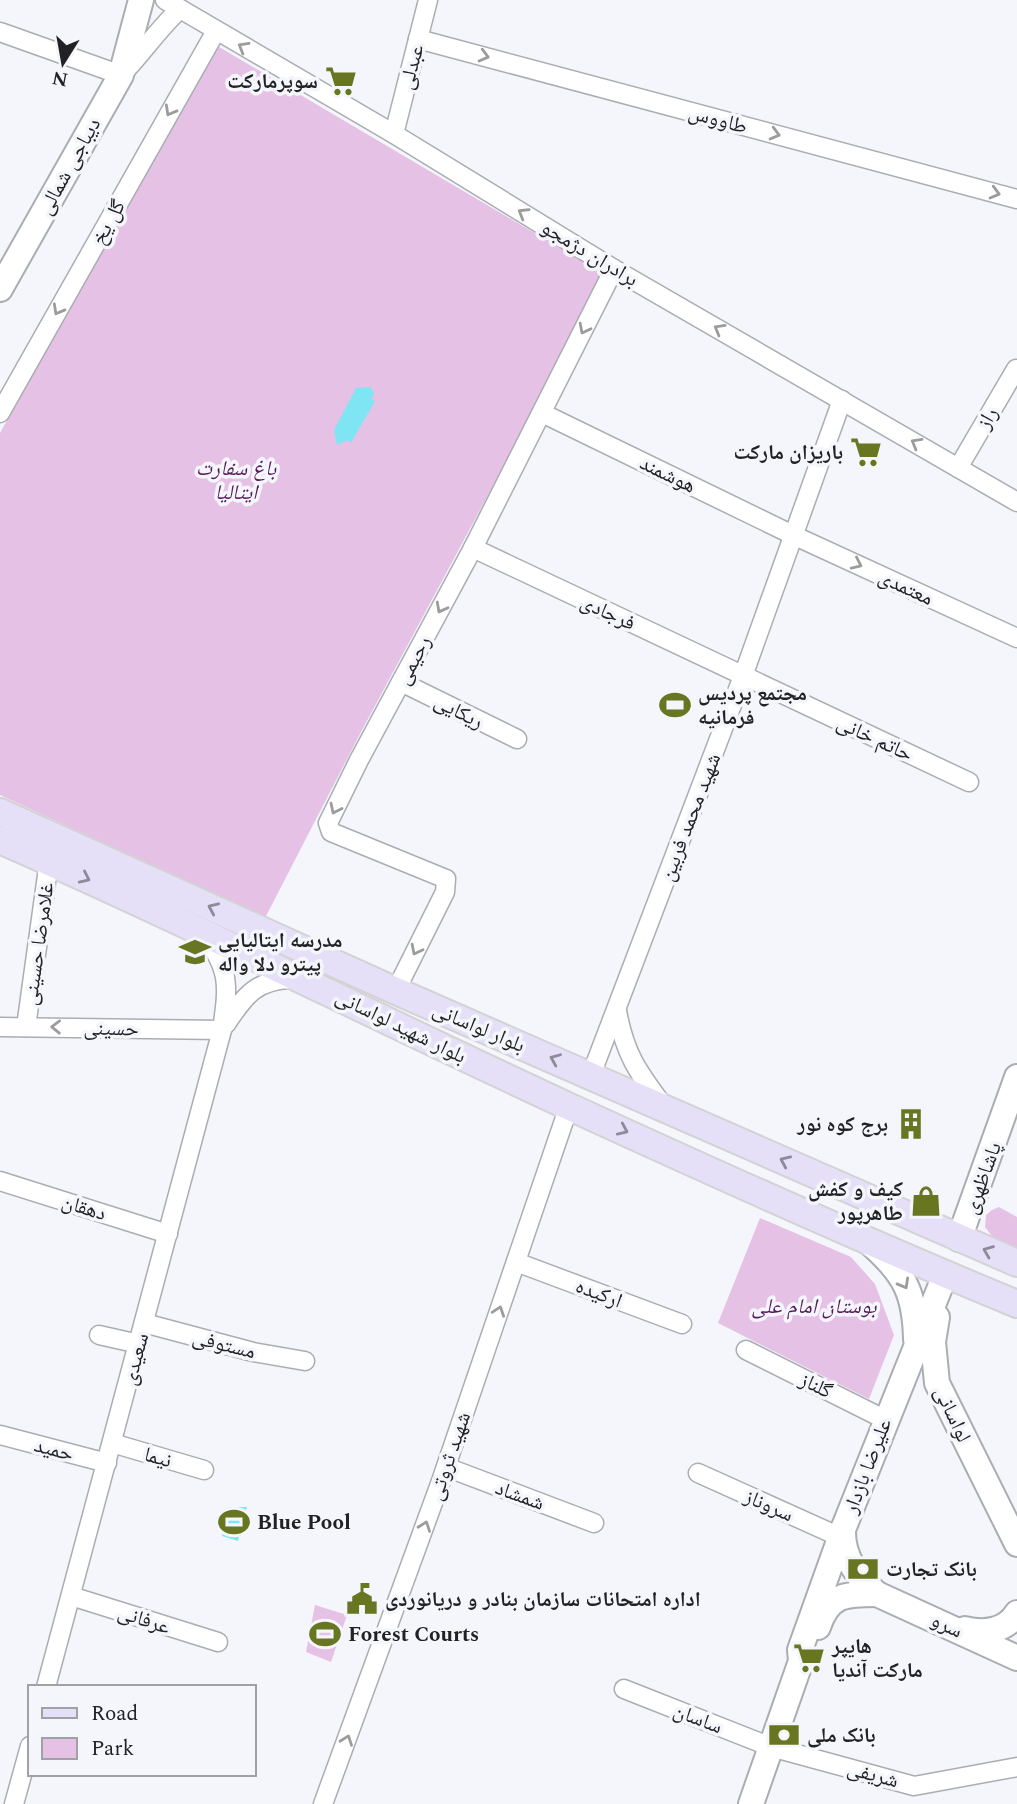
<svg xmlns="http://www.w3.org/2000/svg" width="1017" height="1804" font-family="Spectral,'Noto Naskh Arabic',serif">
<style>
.green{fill:#e6c1e6}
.water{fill:#7fe5f3}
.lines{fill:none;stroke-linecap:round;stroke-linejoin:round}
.minor-casing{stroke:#aaadb1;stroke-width:21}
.secondary-casing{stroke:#aaadb1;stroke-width:28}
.primary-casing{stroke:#d3d3d3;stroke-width:30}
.minor{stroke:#fff;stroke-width:18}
.secondary{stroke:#fff;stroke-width:24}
.primary{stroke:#e5dff8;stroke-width:26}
.oneway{stroke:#9c9c9c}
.oneway2{stroke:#8d8a99}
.labels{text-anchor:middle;stroke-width:7;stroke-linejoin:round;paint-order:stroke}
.street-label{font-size:21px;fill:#222224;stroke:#f4f6fb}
.poi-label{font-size:21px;font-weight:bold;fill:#222224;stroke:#f4f6fb;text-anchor:start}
.park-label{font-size:21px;font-style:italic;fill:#58195c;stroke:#f4f6fb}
</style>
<rect width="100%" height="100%" fill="#f4f6fb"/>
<g class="green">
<path d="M214 44 606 275 361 732 265 918 0 795V433Z"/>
<path d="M999 1207 1017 1217V1251L994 1239 985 1227 986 1215 992 1210Z"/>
<path d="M760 1218 851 1257 875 1284 894 1335 869 1399 718 1323Z"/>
<path d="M315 1605 347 1615 331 1662 306 1652Z"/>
</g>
<g class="water">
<path d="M371 387 374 394 371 399 375 401 351 443 348 440 337 445 334 430 356 388Z"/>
<path d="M229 1507H247L238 1541 222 1536Z"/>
</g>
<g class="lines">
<defs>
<g id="minor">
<path d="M165 0 394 134 614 269 1017 502"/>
<path d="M0 32 121 75C142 54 158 29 180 9"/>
<path d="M418 39 1017 199"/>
<path d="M394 134 428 0"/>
<path d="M0 413 216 31"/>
<path d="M542 413 795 536 1017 638"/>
<path d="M958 468 1016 369"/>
<path d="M473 548 969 782"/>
<path d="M401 682 517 739"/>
<path d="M396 990 445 892 446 879 331 832 328 823 359 760 473 548 614 269"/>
<path d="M617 1011C625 1055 638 1072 664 1107"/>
<path d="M226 1024C245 995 257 979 294 979"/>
<path d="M0 1027 222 1030"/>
<path d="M26 1027 49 861"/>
<path d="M591 1075 743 676 842 400"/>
<path d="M0 1181 168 1234"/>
<path d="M516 1262 682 1324"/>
<path d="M144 1323 253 1352 305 1361"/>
<path d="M99 1335 139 1344"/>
<path d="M746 1350 886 1420"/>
<path d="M0 1435 107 1463"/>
<path d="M112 1443 204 1470"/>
<path d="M446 1467 594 1523"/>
<path d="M698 1473 840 1537"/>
<path d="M71 1596 218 1642"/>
<path d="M46 1687 222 1030C228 987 231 971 204 935"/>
<path d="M624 1689 771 1747 914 1786 1017 1767"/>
<path d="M14 1804 30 1746"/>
<path d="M323 1804 441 1481 569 1106"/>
</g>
<g id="secondary">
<path d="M0 289 121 75 141 0"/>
<path d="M959 1239 1017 1077"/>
<path d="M871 1244C905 1274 915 1294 916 1339"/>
<path d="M937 1317 933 1342 937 1383 1017 1544"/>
<path d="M843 1529C842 1557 857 1577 877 1594L1017 1658"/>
<path d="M818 1627C829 1594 845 1594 877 1594"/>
<path d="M965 1629C984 1634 1006 1631 1017 1613"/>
<path d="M751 1804 801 1661 800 1650 844 1527 945 1275"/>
</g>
<g id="primary">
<path d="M0 812 387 987 1017 1263"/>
<path d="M0 840C192 924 379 1019 570 1107 718 1175 866 1242 1017 1304"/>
</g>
</defs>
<use href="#minor" class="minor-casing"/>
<use href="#secondary" class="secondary-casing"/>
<use href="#primary" class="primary-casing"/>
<use href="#minor" class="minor"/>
<use href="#secondary" class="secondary"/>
<use href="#primary" class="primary"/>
</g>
<defs><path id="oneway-chevron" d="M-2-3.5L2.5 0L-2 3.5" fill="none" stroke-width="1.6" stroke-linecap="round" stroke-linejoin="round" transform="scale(1.75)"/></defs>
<g class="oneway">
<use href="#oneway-chevron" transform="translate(243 47) rotate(-150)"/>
<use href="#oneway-chevron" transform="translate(484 56) rotate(15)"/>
<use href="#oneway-chevron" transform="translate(170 111) rotate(119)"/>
<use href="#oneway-chevron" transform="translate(775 134) rotate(15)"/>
<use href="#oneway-chevron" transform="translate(995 193) rotate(15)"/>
<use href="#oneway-chevron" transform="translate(523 213) rotate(-149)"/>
<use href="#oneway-chevron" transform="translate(58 310) rotate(119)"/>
<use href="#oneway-chevron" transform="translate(584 329) rotate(117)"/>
<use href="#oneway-chevron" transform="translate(719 329) rotate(-150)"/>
<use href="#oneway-chevron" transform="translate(916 443) rotate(-150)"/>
<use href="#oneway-chevron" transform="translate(857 564) rotate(25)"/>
<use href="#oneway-chevron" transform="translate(441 608) rotate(118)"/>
<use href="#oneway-chevron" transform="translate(335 809) rotate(116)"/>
<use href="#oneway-chevron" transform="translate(416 950) rotate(117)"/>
<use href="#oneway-chevron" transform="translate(56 1027) rotate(-179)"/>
<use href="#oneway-chevron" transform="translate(904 1284) rotate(61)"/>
<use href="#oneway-chevron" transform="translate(499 1311) rotate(-71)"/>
<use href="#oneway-chevron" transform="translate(425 1526) rotate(-70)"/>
<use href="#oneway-chevron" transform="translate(347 1740) rotate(-70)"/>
</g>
<g class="oneway2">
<use href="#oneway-chevron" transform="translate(85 878) rotate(25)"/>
<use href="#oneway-chevron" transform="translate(213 908) rotate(-156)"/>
<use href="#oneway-chevron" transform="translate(555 1059) rotate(-157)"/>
<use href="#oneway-chevron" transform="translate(623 1130) rotate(24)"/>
<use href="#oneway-chevron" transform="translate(785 1161) rotate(-156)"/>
<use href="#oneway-chevron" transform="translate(988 1251) rotate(-158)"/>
</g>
<defs>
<symbol id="supermarket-bare" viewBox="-9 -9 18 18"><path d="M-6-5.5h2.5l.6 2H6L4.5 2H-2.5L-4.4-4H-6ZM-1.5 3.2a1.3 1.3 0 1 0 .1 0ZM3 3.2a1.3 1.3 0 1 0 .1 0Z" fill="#687521" stroke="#f4f6fb" stroke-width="2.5" paint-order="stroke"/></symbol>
<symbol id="stadium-bare" viewBox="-9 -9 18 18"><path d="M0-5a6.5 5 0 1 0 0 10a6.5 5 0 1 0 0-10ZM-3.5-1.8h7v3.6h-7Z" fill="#687521" stroke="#f4f6fb" stroke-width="2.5" paint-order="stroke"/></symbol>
<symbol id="school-bare" viewBox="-9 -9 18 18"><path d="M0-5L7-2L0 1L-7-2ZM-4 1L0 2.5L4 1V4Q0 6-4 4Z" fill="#687521" stroke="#f4f6fb" stroke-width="2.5" paint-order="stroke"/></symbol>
<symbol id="building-bare" viewBox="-9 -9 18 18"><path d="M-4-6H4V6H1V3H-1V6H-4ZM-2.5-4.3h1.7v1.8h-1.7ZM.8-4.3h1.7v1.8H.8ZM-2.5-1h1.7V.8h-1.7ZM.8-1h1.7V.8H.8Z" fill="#687521" stroke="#f4f6fb" stroke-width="2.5" paint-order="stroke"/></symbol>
<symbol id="shop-bare" viewBox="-9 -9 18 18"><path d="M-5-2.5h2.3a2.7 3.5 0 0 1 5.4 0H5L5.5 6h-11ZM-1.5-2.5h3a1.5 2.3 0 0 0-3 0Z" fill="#687521" stroke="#f4f6fb" stroke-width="2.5" paint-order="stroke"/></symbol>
<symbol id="bank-bare" viewBox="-9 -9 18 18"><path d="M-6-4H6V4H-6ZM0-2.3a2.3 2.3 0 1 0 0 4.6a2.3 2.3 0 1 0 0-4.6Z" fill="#687521" stroke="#f4f6fb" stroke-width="2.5" paint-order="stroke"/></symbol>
<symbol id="civic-bare" viewBox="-9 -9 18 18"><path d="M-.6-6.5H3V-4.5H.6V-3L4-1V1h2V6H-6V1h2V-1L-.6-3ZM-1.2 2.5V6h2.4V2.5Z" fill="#687521" stroke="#f4f6fb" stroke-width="2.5" paint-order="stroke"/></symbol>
</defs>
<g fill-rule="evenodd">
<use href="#supermarket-bare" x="319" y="59" width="44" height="44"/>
<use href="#supermarket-bare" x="844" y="430" width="44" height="44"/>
<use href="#stadium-bare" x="653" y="683" width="44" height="44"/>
<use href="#school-bare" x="173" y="930" width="44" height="44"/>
<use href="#building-bare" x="889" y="1102" width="44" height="44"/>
<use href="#shop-bare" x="904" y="1179" width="44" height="44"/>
<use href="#stadium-bare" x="212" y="1500" width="44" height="44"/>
<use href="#bank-bare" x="841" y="1547" width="44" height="44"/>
<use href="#civic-bare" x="340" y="1577" width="44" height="44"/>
<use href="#stadium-bare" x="303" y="1612" width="44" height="44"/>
<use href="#supermarket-bare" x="787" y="1636" width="44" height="44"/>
<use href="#bank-bare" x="762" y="1713" width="44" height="44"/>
</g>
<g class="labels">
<g class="street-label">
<text transform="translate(411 67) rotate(-75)" y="7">عبدلی</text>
<text transform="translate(718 119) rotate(15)" y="7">طاووس</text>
<text transform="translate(69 166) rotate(-61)" y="7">دیباجی شمالی</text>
<text transform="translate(108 222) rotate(-61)" y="7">گل یخ</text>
<text transform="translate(590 253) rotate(31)" y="7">برادران دژمجو</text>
<text transform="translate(987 418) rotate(-60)" y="7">راز</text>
<text transform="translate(668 474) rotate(26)" y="7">هوشمند</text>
<text transform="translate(906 587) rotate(25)" y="7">معتمدی</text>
<text transform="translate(608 612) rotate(25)" y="7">فرجادی</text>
<text transform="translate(413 660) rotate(-62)" y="7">رحیمی</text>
<text transform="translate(459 711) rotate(27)" y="7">ریکایی</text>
<text transform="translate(875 738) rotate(25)" y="7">حاتم خانی</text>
<text transform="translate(690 817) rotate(-69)" y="7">شهید محمد فربین</text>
<text transform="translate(38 944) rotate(-82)" y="7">غلامرضا حسینی</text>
<text transform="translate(401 1026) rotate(26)" y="7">بلوار شهید لواسانی</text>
<text transform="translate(479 1027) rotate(23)" y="7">بلوار لواسانی</text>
<text transform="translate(111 1028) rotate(1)" y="7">حسینی</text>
<text transform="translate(982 1178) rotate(-70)" y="7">پاشاظهری</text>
<text transform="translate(84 1207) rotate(17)" y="7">دهقان</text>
<text transform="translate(599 1293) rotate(21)" y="7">ارکیده</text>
<text transform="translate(224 1344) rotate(14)" y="7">مستوفی</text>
<text transform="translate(135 1359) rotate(-75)" y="7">سعیدی</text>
<text transform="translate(816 1385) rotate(26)" y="7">گلناز</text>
<text transform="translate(953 1414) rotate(65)" y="7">لواسانی</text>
<text transform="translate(54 1449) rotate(15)" y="7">حمید</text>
<text transform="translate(449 1456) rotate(-71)" y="7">شهید ثروتی</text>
<text transform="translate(158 1457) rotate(16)" y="7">نیما</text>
<text transform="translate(867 1466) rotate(-69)" y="7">علیرضا بازدار</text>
<text transform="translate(520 1495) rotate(20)" y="7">شمشاد</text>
<text transform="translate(769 1505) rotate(24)" y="7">سروناز</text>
<text transform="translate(144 1619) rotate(18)" y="7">عرفانی</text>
<text transform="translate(947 1625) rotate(25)" y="7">سرو</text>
<text transform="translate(698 1718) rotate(21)" y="7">ساسان</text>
<text transform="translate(873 1774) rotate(15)" y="7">شریفی</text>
</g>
<g class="poi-label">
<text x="318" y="88" text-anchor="end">سوپرمارکت</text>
<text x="843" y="459" text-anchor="end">باریزان مارکت</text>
<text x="698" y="700">مجتمع پردیس<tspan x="698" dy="24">فرمانیه</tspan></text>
<text x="218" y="947">مدرسه ایتالیایی<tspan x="218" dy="24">پیترو دلا واله</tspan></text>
<text x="888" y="1131" text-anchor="end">برج کوه نور</text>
<text x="903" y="1196" text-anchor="end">کیف و کفش<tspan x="903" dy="24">طاهرپور</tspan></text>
<text x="257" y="1529">Blue Pool</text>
<text x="886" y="1576">بانک تجارت</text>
<text x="385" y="1606">اداره امتحانات سازمان بنادر و دریانوردی</text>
<text x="348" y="1641">Forest Courts</text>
<text x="832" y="1653">هایپر<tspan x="832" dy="24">مارکت آندیا</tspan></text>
<text x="807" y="1742">بانک ملی</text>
</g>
<g class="park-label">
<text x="236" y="475">باغ سفارت<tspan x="236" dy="24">ایتالیا</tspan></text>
<text x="814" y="1313">بوستان امام علی</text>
</g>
</g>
<rect x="28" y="1685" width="228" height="91" fill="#f4f6fb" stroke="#a0a1a5" stroke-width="2"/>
<rect x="42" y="1708" width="35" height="10" fill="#e5dff8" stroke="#a0a1a5" stroke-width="2"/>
<text x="91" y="1720" font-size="21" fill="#222224">Road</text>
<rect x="42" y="1738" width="35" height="21" fill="#e6c1e6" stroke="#a0a1a5" stroke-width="2"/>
<text x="91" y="1755" font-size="21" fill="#222224">Park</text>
<g transform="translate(63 63) rotate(191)" stroke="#f4f6fb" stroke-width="5" paint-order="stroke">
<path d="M0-5L12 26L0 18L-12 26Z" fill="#222224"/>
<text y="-10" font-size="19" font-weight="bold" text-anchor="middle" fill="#222224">N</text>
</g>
</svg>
